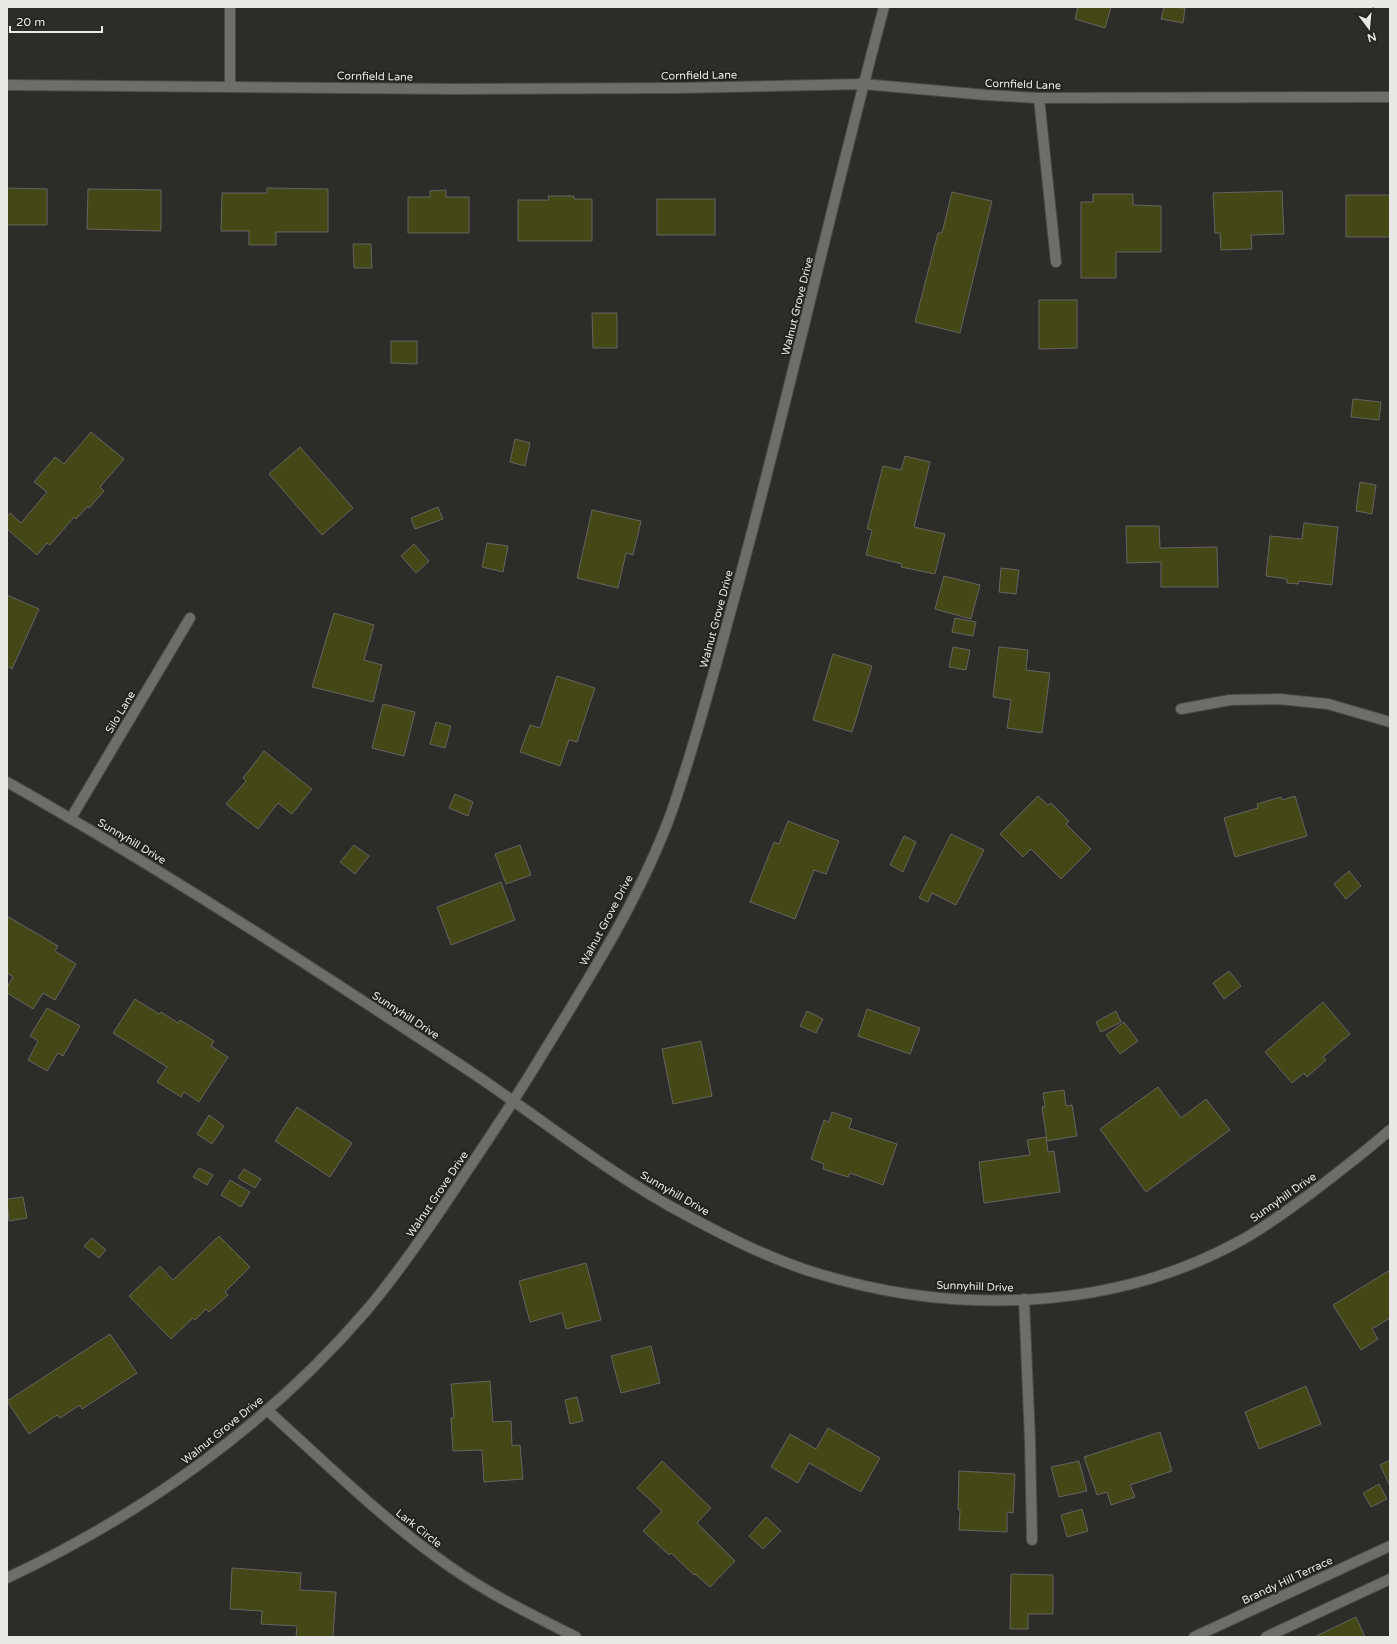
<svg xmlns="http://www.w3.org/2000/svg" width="1397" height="1644" font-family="'Varela Round',sans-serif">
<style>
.building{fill:#444817;stroke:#636461}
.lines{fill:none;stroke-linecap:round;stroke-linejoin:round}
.service-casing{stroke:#4a4a47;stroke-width:12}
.minor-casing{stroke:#4a4a47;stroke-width:12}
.service{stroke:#6d6d6b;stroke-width:10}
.minor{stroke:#6d6d6b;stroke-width:10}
.labels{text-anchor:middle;stroke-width:4;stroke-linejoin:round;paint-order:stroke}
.street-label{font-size:11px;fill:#e8e8e6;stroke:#22221f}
</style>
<rect width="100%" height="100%" fill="#2c2c29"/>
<g class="building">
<path d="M1078 7H1111L1105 28 1075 19Z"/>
<path d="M1164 7 1185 8 1183 23 1161 19Z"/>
<path d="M7 188 47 189V225H7Z"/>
<path d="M267 188 328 189V232H276V245H249V231H221L222 193H267Z"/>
<path d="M88 189 161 190V231L87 229Z"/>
<path d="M446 190V197H469V233H408V197H430V191Z"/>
<path d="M1282 191 1284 234 1251 235 1252 249 1221 250 1220 233H1215L1213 193Z"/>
<path d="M952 192 992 201 960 333 915 322 938 233H942Z"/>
<path d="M1093 194H1133V205L1161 206V252H1116V278H1081V202H1093Z"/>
<rect x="1346" y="195" width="44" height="42"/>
<path d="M548 196H574V199H592V241H518V200H549Z"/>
<rect x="657" y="199" width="58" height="36"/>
<path d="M353 244H371L372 268H354Z"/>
<path d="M1039 300H1077V348L1039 349Z"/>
<path d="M592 313H617V348H593Z"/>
<path d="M391 341H417V364L391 363Z"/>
<path d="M1353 399 1381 402 1379 420 1351 417Z"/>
<path d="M91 432 124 459 100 487 104 491 89 508 87 507 76 519 74 517 50 545 47 543 37 555 7 529V517L10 513 21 523 47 492 34 482 55 457 64 464Z"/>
<path d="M515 439 530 443 525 466 510 462Z"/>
<path d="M300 447 353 508 322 535 269 474Z"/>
<path d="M905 456 930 462 914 527 945 534 935 574 901 567 902 564 866 555 872 530 867 529 883 466 901 470Z"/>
<path d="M1360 482 1376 485 1372 514 1356 511Z"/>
<path d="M438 507 443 519 415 529 411 518Z"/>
<path d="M592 510 641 521 633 555 626 553 618 588 577 578Z"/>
<path d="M1304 523 1338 527 1332 585 1299 581 1298 584 1287 583V579L1266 576 1270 536 1302 539Z"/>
<path d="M1126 526H1159L1160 548 1217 547 1218 587H1161V562L1127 563Z"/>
<path d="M487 543 508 546 503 572 482 567Z"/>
<path d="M414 544 429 561 416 573 401 556Z"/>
<path d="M1001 568 1019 570 1016 594 999 592Z"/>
<path d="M944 576 980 585 971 619 935 609Z"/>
<path d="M7 595 39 609 12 669 7 666Z"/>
<path d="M334 613 374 625 364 660 382 665 373 702 312 687Z"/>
<path d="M955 618 976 622 973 636 952 632Z"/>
<path d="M953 647 970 650 966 670 949 667Z"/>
<path d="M999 647 1028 650 1026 670 1050 673 1042 733 1007 728 1011 700 993 697Z"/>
<path d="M833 654 872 666 852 732 813 720Z"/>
<path d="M557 676 595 688 577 742 569 740 560 766 520 752 530 725 540 728Z"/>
<path d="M383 704 415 712 404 756 372 748Z"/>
<path d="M436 722 451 726 445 748 430 744Z"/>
<path d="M264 751 312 789 292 814 278 803 258 829 226 804 246 781 243 778Z"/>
<path d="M455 794 473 802 468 816 449 808Z"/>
<path d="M1038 796 1048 805 1051 803 1069 821 1066 824 1091 849 1061 879 1031 849 1023 857 1000 834Z"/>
<path d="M1295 796 1307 836 1235 857 1224 818 1258 808 1257 804 1281 797 1282 800Z"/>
<path d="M788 821 839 841 826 874 814 870 795 919 750 902 774 842 779 844Z"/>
<path d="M951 834 984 850 956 905 932 893 928 902 919 898Z"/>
<path d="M904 836 916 842 903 872 890 865Z"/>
<path d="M354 845 369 856 355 874 340 862Z"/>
<path d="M520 845 531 875 506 884 495 854Z"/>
<path d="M1349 871 1361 886 1346 899 1334 884Z"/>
<path d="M501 882 515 920 451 945 437 907Z"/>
<path d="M7 916 58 946 55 951 76 964 55 1000 43 993 33 1009 7 993V987L13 977 7 973Z"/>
<path d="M1229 971 1241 986 1224 999 1213 983Z"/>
<path d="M135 999 159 1014 161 1012 178 1023 180 1020 214 1041 211 1046 228 1057 199 1102 184 1092 181 1097 157 1082 167 1067 113 1033Z"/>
<path d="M1323 1002 1350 1034 1323 1057 1326 1060 1307 1077 1304 1073 1292 1083 1265 1052Z"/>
<path d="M47 1008 80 1026 63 1056 58 1053 47 1071 28 1060 38 1041 30 1036Z"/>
<path d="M867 1009 920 1028 910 1054 858 1036Z"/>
<path d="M807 1011 823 1019 816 1033 800 1026Z"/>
<path d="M1116 1011 1121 1022 1101 1032 1096 1022Z"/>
<path d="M1124 1022 1138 1041 1120 1054 1106 1035Z"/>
<path d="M701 1041 712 1096 673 1104 662 1049Z"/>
<path d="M1158 1087 1181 1118 1206 1099 1230 1130 1146 1192 1100 1129Z"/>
<path d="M1064 1090 1066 1106 1072 1105 1077 1136 1047 1141 1042 1107H1045L1043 1093Z"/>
<path d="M297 1107 352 1143 330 1177 275 1141Z"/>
<path d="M832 1112 852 1119 849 1128 897 1144 883 1185 850 1173 848 1177 823 1169 824 1164 811 1159 824 1120 829 1122Z"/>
<path d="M209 1115 224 1126 212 1144 197 1134Z"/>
<path d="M1046 1137 1048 1152 1054 1151 1060 1192 984 1203 979 1162 1030 1155 1027 1140Z"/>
<path d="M199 1168 213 1175 207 1185 193 1177Z"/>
<path d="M244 1169 261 1179 255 1188 238 1178Z"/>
<path d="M230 1180 250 1192 241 1207 221 1195Z"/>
<path d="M23 1197 27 1218 9 1221 7 1199Z"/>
<path d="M219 1236 250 1267 225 1292 228 1295 209 1312 206 1309 195 1320 193 1318 171 1339 129 1296 160 1266 173 1280Z"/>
<path d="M92 1238 106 1250 99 1258 84 1246Z"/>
<path d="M586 1263 601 1320 566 1329 562 1313 530 1322 519 1281Z"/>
<path d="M1390 1270V1318L1372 1329 1378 1339 1361 1350 1333 1305Z"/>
<path d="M110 1334 137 1373 82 1409 80 1405 60 1418 57 1415 29 1434 7 1401Z"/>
<path d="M651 1346 660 1383 621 1393 611 1356Z"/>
<path d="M490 1381 493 1422 511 1421 512 1446 520 1445 523 1479 484 1482 482 1450 453 1451 451 1418 454 1417 451 1384Z"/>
<path d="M1306 1386 1321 1424 1259 1449 1245 1412Z"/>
<path d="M577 1397 583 1421 570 1424 565 1400Z"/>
<path d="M828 1428 880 1458 861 1492 809 1463 798 1483 771 1467 790 1434 816 1449Z"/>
<path d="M1160 1432 1172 1471 1130 1485 1135 1497 1111 1505 1107 1492 1097 1495 1084 1457Z"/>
<path d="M1390 1460V1486L1380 1465Z"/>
<path d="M662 1461 711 1508 697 1523 735 1561 710 1587 695 1574 694 1575 671 1553 669 1555 643 1531 662 1511 637 1488Z"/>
<path d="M1079 1461 1087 1491 1059 1497 1051 1467Z"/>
<path d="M959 1471 1015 1474 1013 1513 1007 1512V1532L959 1530 960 1510H958Z"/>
<path d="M1379 1484 1387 1499 1371 1507 1363 1493Z"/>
<path d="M1082 1509 1088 1531 1067 1537 1061 1515Z"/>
<path d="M766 1517 781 1531 763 1549 749 1536Z"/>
<path d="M232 1568 301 1573 300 1590 336 1592 333 1637H296L297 1626 261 1624 262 1611 230 1609Z"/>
<path d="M1011 1574 1053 1575V1614H1028V1629H1010Z"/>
<path d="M1356 1617 1365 1637H1314Z"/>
</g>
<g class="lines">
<defs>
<g id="service">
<path d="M1039 98 1056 262"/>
<path d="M1024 1299 1030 1440 1032 1540"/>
</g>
<g id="minor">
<path d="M7 85 453 89 679 88 863 84 986 95 1039 98 1390 97"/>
<path d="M230 86V7"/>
<path d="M1181 709 1230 700 1279 699 1328 704 1390 722"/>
<path d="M7 782C163 870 313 968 462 1066 537 1115 607 1173 686 1215 727 1237 770 1259 816 1273 952 1315 1110 1312 1238 1242 1263 1229 1286 1211 1310 1194 1337 1173 1364 1153 1390 1130"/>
<path d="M71 818 190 618"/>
<path d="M267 1410C326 1463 383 1520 449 1566 489 1594 532 1615 576 1637"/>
<path d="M7 1578C143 1514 268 1425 366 1311 399 1272 427 1231 455 1189 483 1147 511 1106 537 1063 584 986 634 909 667 824 674 807 679 789 685 771 703 714 718 657 734 599 788 403 831 204 884 7"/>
<path d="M1194 1637 1390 1546"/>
<path d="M1266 1637 1390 1579"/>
</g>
</defs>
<use href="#service" class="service-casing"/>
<use href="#minor" class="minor-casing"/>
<use href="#service" class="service"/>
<use href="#minor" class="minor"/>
</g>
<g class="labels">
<g class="street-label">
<text transform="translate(699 75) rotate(-1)" y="4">Cornfield Lane</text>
<text transform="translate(375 76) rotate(1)" y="4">Cornfield Lane</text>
<text transform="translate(1023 84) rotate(2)" y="4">Cornfield Lane</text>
<text transform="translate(797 306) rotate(-76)" y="4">Walnut Grove Drive</text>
<text transform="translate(716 619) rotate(-75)" y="4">Walnut Grove Drive</text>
<text transform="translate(120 712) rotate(-59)" y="4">Silo Lane</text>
<text transform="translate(132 841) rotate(31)" y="4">Sunnyhill Drive</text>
<text transform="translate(606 920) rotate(-62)" y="4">Walnut Grove Drive</text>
<text transform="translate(406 1015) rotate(33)" y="4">Sunnyhill Drive</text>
<text transform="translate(675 1193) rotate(30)" y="4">Sunnyhill Drive</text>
<text transform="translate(437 1194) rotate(-56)" y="4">Walnut Grove Drive</text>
<text transform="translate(1283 1197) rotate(-35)" y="4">Sunnyhill Drive</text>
<text transform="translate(975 1286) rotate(2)" y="4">Sunnyhill Drive</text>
<text transform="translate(222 1430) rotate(-39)" y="4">Walnut Grove Drive</text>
<text transform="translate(419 1528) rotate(38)" y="4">Lark Circle</text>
<text transform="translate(1287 1580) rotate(-25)" y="4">Brandy Hill Terrace</text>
</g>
</g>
<rect width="1397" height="1644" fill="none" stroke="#e8e8e6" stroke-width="16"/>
<g transform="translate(1369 28) rotate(164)" stroke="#22221f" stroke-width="3" paint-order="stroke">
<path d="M0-3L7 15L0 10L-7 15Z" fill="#e8e8e6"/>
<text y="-6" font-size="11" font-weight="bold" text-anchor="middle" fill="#e8e8e6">N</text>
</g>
<path d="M10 26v6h92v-6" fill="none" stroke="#e8e8e6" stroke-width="2"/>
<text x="16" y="26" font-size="12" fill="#e8e8e6" stroke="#22221f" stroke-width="3" paint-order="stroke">20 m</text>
</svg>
